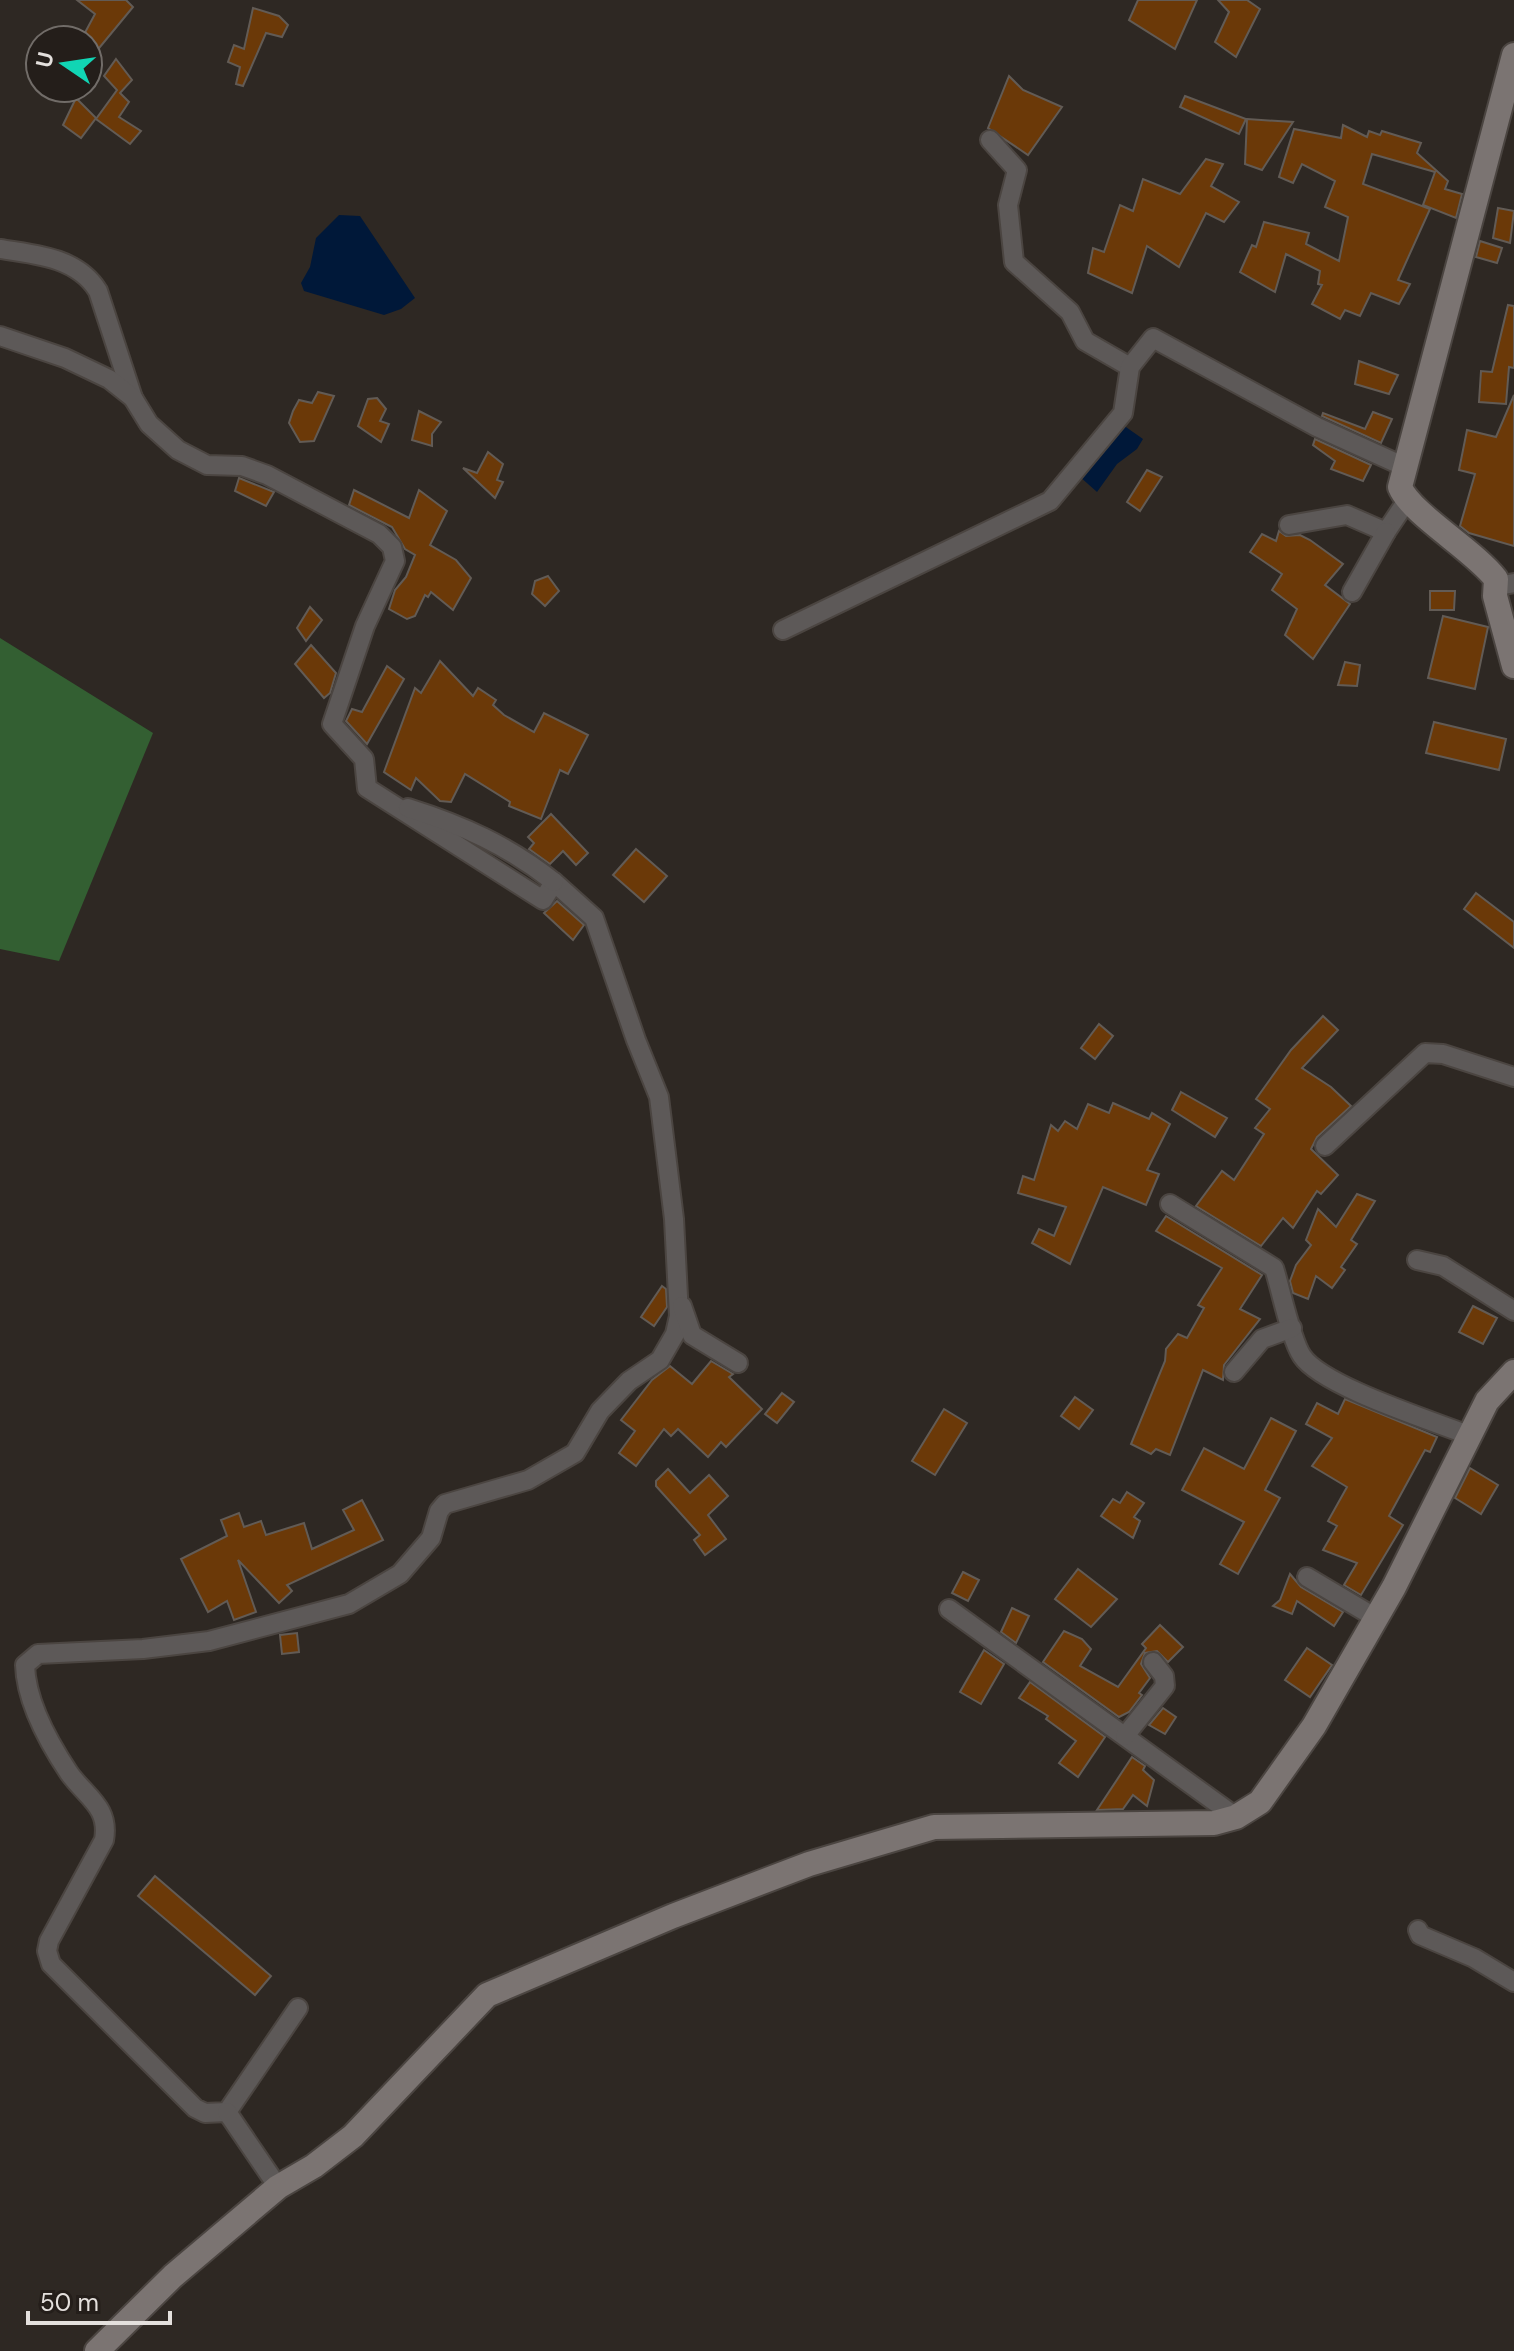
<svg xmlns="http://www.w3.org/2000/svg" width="1514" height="2351" font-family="'DM Sans',sans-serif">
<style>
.green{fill:#335f32}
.water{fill:#001839}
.building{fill:#6b3908;stroke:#625b55;stroke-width:2}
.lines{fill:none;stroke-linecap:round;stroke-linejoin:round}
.street-casing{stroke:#4b4541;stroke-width:22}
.secondary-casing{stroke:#4b4541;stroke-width:28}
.street{stroke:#5d5958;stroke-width:18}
.secondary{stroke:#7b7472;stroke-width:24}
</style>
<rect width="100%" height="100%" fill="#2e2823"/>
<path class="green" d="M0 638 153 733 59 961 0 949Z"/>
<g class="water">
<path d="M339 215 360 216 415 298 401 309 384 315 304 291 301 283 310 267 316 238Z"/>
<path d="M1123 425 1143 439 1137 449 1117 464 1097 492 1079 476Z"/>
</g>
<g class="building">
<path d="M77 0H126L133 7 95 53 88 47V40H81L95 14Z"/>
<path d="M1138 0H1197L1175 49 1129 20Z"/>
<path d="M1218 0H1247L1260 9 1236 57 1215 42 1229 12Z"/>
<path d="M253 8 279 16 288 25 282 37 266 33 243 86 236 84 240 67 228 62 234 45 244 49Z"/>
<path d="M116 59 132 80 120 93 129 102 119 117 141 131 130 144 96 119 117 90 104 76Z"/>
<path d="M1009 76 1023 90 1062 107 1028 155 988 128Z"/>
<path d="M1185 96 1246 119 1239 134 1180 107Z"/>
<path d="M76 98 96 118 81 138 63 125Z"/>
<path d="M1247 119 1293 122 1262 170 1245 164Z"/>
<path d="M1343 125 1367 137 1369 131 1380 135 1382 131 1421 143 1417 153 1448 181 1445 189 1462 194 1456 218 1423 205 1435 172 1372 154 1363 184 1430 209 1398 280 1410 284 1399 304 1371 293 1360 316 1345 310 1340 319 1312 304 1322 285 1318 284 1320 271 1286 254 1275 292 1240 272 1252 245 1256 247 1264 222 1309 233 1306 244 1339 261 1348 217 1325 207 1335 181 1302 164 1293 183 1279 177 1294 129 1341 138Z"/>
<path d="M1206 159 1223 164 1211 186 1239 202 1224 222 1206 213 1179 267 1147 246 1132 293 1088 273 1093 248 1104 252 1120 205 1133 211 1143 179 1180 194Z"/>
<path d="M1498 208 1514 211 1510 243 1493 238Z"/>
<path d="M1480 241 1502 248 1497 263 1476 257Z"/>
<path d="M1508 305 1514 306V368L1509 367 1506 404 1479 402 1481 371 1492 372Z"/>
<path d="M1359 361 1398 375 1389 394 1355 384Z"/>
<path d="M318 392 334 396 314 441 300 442 289 423 293 411 299 400 312 403Z"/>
<path d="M1514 395V546L1469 533 1460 526 1475 474 1459 470 1467 430 1496 437Z"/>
<path d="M377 398 386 409 380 421 389 424 381 442 358 426 368 399Z"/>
<path d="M419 411 441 422 432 434V446L412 440Z"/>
<path d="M1373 412 1392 419 1381 443 1322 416 1323 413 1365 429Z"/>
<path d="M1315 439 1371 465 1363 481 1331 469 1335 461 1313 445Z"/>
<path d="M488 452 503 464 497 480 503 482 495 498 463 468 477 473Z"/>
<path d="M1147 470 1162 477 1140 511 1127 502Z"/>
<path d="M239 478 274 492 266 506 235 491Z"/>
<path d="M354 490 409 518 419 490 447 511 430 545 456 560 471 578 453 610 431 592 428 597 425 595 415 616 407 619 389 609 395 590 406 577 415 555 405 549 392 527 349 505Z"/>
<path d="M1279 531 1286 536 1300 535 1310 540 1343 564 1325 585 1350 604 1313 659 1285 635 1297 609 1272 590 1282 574 1250 552 1262 534 1276 541Z"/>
<path d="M548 576 559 591 545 606 532 594 535 581Z"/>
<path d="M1430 591H1455L1454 610H1430Z"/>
<path d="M310 607 322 620 306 641 297 628Z"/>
<path d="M1443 616 1488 627 1475 689 1428 678Z"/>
<path d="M311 645 336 673 330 693 324 698 295 664Z"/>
<path d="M440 661 473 696 478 688 496 700 493 705 504 715 534 732 544 713 588 735 568 774 560 770 541 819 509 806 510 802 465 774 451 802 440 801 416 778 411 790 384 772 415 688 421 693Z"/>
<path d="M1345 662 1360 665 1357 686 1338 685Z"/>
<path d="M387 666 404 679 367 744 346 721 352 709 362 712Z"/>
<path d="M1434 722 1506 739 1499 770 1426 753Z"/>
<path d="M551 814 588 853 576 865 563 851 550 864 529 849 534 843 528 837Z"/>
<path d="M636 849 667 876 644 902 613 875Z"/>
<path d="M1476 893 1514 922V948L1464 909Z"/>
<path d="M557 901 584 925 573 940 544 913Z"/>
<path d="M1323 1016 1338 1030 1302 1068 1331 1087 1351 1106 1317 1137 1311 1149 1338 1175 1321 1194 1317 1191 1293 1228 1283 1218 1261 1246 1196 1206 1222 1171 1234 1180 1264 1134 1255 1128 1270 1109 1256 1099 1291 1050Z"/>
<path d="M1099 1024 1113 1036 1095 1059 1081 1048Z"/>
<path d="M1181 1092 1227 1118 1215 1137 1172 1110Z"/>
<path d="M1113 1103 1149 1119 1152 1113 1170 1124 1147 1170 1159 1174 1146 1205 1103 1187 1070 1264 1032 1243 1039 1229 1054 1236 1066 1207 1018 1193 1023 1176 1034 1180 1051 1125 1058 1131 1065 1121 1077 1129 1088 1104 1109 1113Z"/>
<path d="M1357 1194 1375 1201 1351 1240 1357 1244 1341 1267 1345 1270 1332 1288 1316 1276 1308 1299 1293 1293 1290 1281 1296 1265 1311 1245 1306 1240 1318 1209 1336 1227Z"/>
<path d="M1166 1216 1262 1275 1240 1309 1260 1319 1224 1365 1223 1380 1203 1370 1170 1455 1156 1449 1151 1454 1131 1444 1165 1361 1166 1349 1178 1334 1187 1338 1204 1308 1198 1305 1222 1268 1156 1231Z"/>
<path d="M662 1286 666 1289 667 1307 654 1326 641 1317Z"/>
<path d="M1473 1306 1497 1318 1483 1344 1459 1332Z"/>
<path d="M711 1361 733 1374 729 1377 762 1409 726 1447 721 1442 708 1457 678 1429 671 1436 664 1429 636 1466 619 1453 635 1431 621 1420 652 1380 670 1366 692 1384Z"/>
<path d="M782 1393 794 1402 777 1423 765 1414Z"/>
<path d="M1075 1397 1093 1410 1079 1429 1061 1416Z"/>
<path d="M1345 1399 1437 1437 1430 1452 1425 1450 1389 1516 1403 1525 1361 1595 1344 1585 1357 1563 1323 1550 1337 1526 1328 1521 1347 1487 1312 1466 1332 1438 1306 1424 1317 1403 1338 1414Z"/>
<path d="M944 1409 967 1423 935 1475 912 1461Z"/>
<path d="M1271 1418 1296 1431 1265 1490 1280 1498 1238 1574 1220 1564 1244 1522 1182 1490 1204 1448 1244 1469Z"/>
<path d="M1470 1468 1498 1485 1481 1514 1455 1498Z"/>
<path d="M668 1469 690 1493 709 1475 728 1496 708 1515 726 1539 705 1555 694 1540 700 1535 656 1486V1481Z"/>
<path d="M1127 1492 1144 1503 1134 1517 1140 1521 1133 1538 1101 1516 1113 1499 1120 1503Z"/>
<path d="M362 1500 383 1540 287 1585 292 1591 279 1603 238 1560 256 1612 234 1620 227 1601 208 1612 181 1559 227 1536 221 1520 239 1513 244 1527 261 1521 266 1535 304 1523 312 1549 354 1530 343 1510Z"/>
<path d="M1078 1569 1117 1599 1091 1627 1055 1599Z"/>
<path d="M963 1572 979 1580 968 1601 952 1593Z"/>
<path d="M1290 1574 1301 1587 1343 1612 1334 1626 1297 1601 1292 1614 1273 1606 1280 1600Z"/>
<path d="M1012 1608 1029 1616 1016 1643 1001 1632Z"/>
<path d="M1160 1625 1183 1647 1168 1662 1157 1651 1145 1653 1141 1664 1150 1678 1139 1693 1142 1695 1129 1712 1119 1717 1043 1662 1064 1631 1082 1639 1091 1649 1080 1666 1118 1687 1146 1648 1142 1644Z"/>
<path d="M297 1633 299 1652 282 1654 280 1635Z"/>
<path d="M1307 1648 1332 1665 1310 1697 1285 1680Z"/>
<path d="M984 1650 1004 1664 981 1704 960 1692Z"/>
<path d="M1030 1682 1105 1737 1078 1777 1059 1763 1076 1741 1046 1719 1048 1716 1019 1698Z"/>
<path d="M1163 1708 1176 1717 1165 1734 1149 1725Z"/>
<path d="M1132 1757 1145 1766 1143 1770 1154 1780 1147 1806 1133 1795 1123 1809 1097 1810Z"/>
<path d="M155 1876 271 1976 255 1995 138 1896Z"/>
</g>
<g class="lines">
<defs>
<g id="street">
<path d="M990 140 1017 170 1008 205 1014 262 1070 312 1085 341 1130 367"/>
<path d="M0 249C36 254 78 258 98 291L133 398"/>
<path d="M0 336 65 358 109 379 133 398 149 424 178 450 207 465 242 466 267 475 379 534 392 547 395 561 365 626 332 724 364 759 367 788 543 900 554 882 594 918 636 1040 659 1097 674 1219 679 1316 675 1334 660 1360 629 1381 600 1411 575 1453 528 1480 445 1504 439 1511 431 1538 400 1574 349 1604 209 1641 143 1649 38 1654 25 1665C26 1702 49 1743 69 1773 86 1797 110 1807 104 1840L49 1941 47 1951 51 1964 195 2108 205 2113 227 2112 298 2008"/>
<path d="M1289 525 1347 515 1386 532 1408 499"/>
<path d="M1497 586 1514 583"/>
<path d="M1352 592 1386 532"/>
<path d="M783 630 1050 501 1123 413 1130 367 1153 338 1317 427 1403 466"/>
<path d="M408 808C462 825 509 846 554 882"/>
<path d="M1325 1146 1425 1053 1443 1054 1514 1077"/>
<path d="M1170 1204 1274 1268C1281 1290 1291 1340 1302 1356 1322 1386 1430 1420 1468 1435"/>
<path d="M1417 1260 1443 1266 1514 1311"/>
<path d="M682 1306 692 1335 738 1363"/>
<path d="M1234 1372 1262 1339 1292 1328"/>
<path d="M1307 1577 1376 1618"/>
<path d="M949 1609 1236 1817"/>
<path d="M1125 1736 1165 1686 1164 1676 1153 1662"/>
<path d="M1418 1930 1420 1935 1474 1958 1514 1982"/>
<path d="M227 2112 278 2187"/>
</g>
<g id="secondary">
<path d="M1514 55 1400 487C1411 514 1474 550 1496 579L1495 596 1514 666"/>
<path d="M97 2351 173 2276 278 2187 314 2166 353 2136 487 1995 673 1916 809 1864 934 1827 1214 1823 1236 1817 1260 1802 1314 1726 1394 1587 1487 1401 1514 1372"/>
</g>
</defs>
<use href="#street" class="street-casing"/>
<use href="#secondary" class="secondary-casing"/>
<use href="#street" class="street"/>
<use href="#secondary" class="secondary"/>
</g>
<g transform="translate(64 64) rotate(283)"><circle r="38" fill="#241e1a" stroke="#716c68" stroke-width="2"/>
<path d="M0-6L14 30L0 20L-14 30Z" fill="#11d5b4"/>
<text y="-12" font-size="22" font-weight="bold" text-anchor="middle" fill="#e4e0dd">U</text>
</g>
<path d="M28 2311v12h142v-12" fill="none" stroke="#e4e0dd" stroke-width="4"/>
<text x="40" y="2311" font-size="24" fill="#e4e0dd" stroke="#241e1a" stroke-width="6" paint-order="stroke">50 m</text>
</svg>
